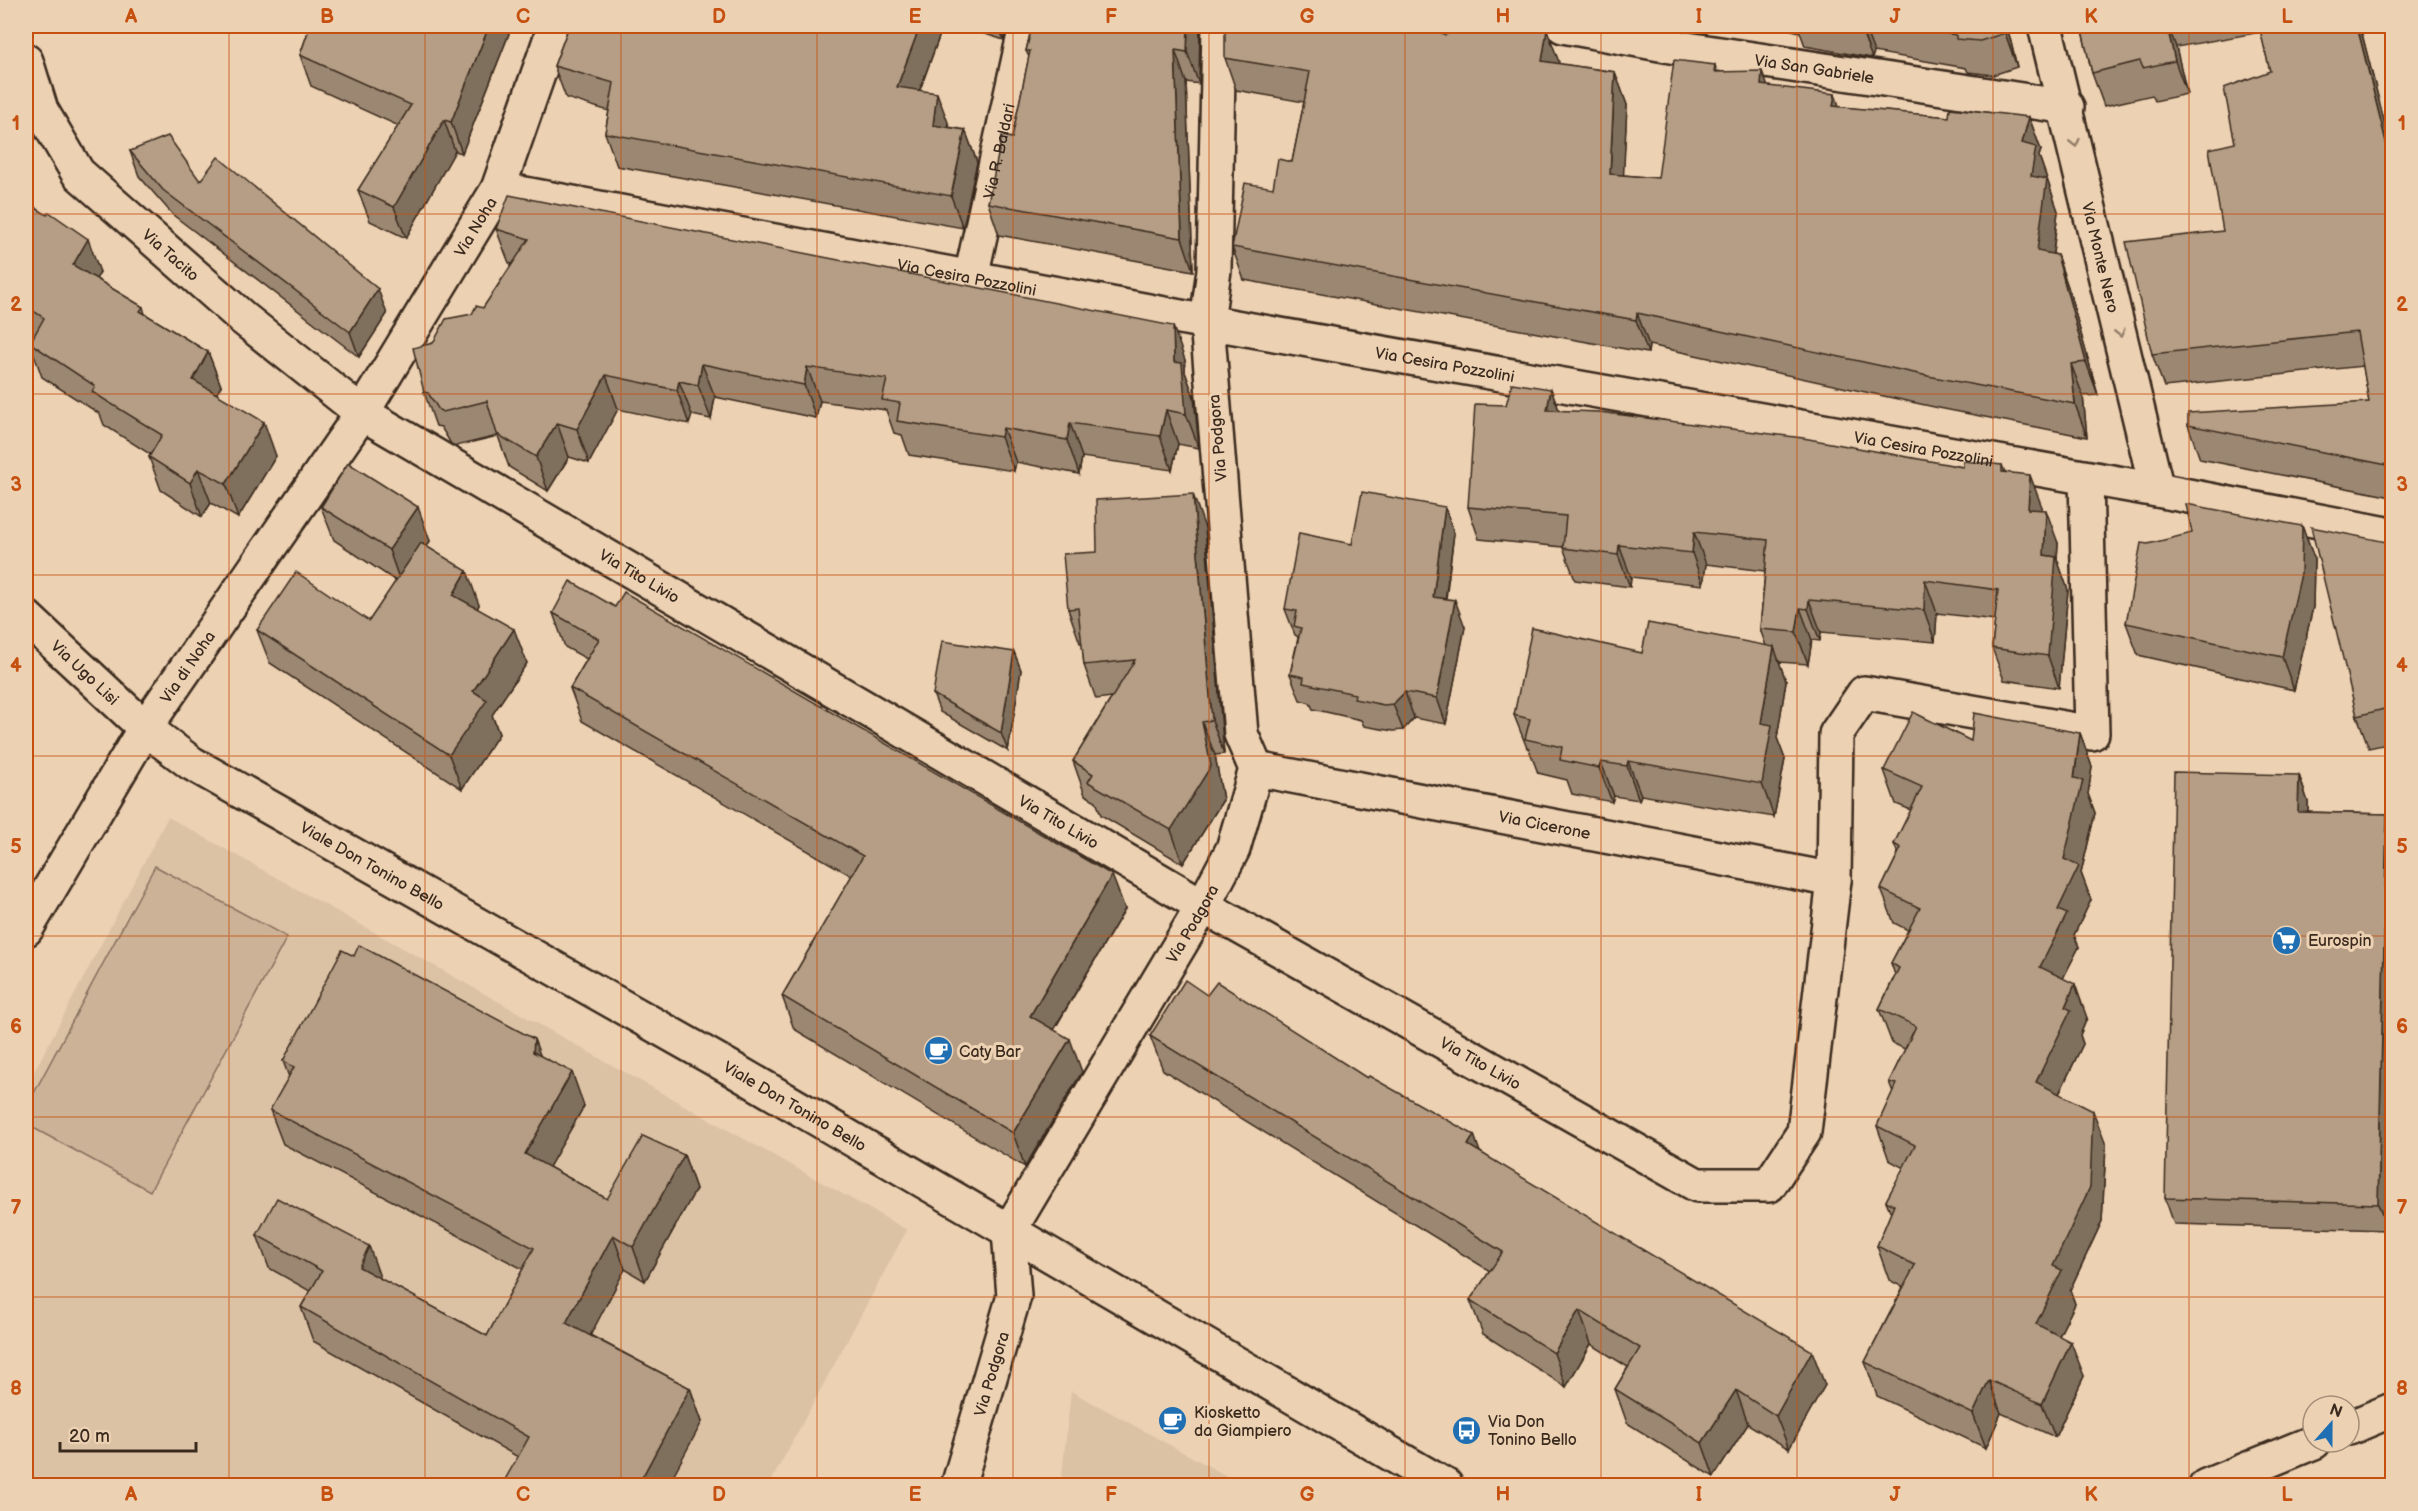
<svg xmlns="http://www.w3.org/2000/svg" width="2418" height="1511" font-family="'Balsamiq Sans',sans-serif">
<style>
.built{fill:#dcc2a5}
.green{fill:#ccb398;stroke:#846e5b;stroke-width:1.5}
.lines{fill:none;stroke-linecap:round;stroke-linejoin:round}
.minor-casing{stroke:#3b2a1e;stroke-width:38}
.tertiary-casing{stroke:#3b2a1e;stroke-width:38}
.secondary-casing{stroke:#3b2a1e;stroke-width:38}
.minor{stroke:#ecd1b3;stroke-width:33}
.tertiary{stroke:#ecd1b3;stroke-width:33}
.secondary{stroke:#ecd1b3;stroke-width:33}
.wall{fill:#9c8872;stroke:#3b2a1e;stroke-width:1.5}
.shaded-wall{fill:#7f6f5d;stroke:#3b2a1e;stroke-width:1.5}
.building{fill:#b59e85;stroke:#3b2a1e;stroke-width:1.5}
.oneway{stroke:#947e68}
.grid{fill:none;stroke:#c55010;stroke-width:1.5;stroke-opacity:0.55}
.labels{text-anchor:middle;stroke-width:6;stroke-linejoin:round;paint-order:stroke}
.street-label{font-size:16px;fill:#3b2a1e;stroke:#ecd1b3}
.poi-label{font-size:16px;fill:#3b2a1e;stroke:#ecd1b3;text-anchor:start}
.neatline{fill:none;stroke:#c55010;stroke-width:2}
.grid-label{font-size:20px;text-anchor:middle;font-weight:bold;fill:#c55010}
</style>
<rect width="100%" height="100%" fill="#ecd1b3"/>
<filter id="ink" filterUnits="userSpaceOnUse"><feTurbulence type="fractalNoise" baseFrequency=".0167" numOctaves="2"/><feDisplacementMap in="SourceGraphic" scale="12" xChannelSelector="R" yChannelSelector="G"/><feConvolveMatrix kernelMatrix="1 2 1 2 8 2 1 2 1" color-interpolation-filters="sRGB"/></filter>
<g filter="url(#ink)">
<g class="built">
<path d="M168 817 907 1230 769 1485 26 1486V1087Z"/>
<path d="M1071 1391 1243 1485H1061Z"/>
</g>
<path class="green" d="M155 866 287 937 150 1191 26 1124V1108Z"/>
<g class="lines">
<defs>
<g id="minor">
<path id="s1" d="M1563 26 1687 49 2067 107"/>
<path id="s2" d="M2045 26 2157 490"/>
<path id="s3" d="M26 61 41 110 78 173 244 319 362 413 1203 906 1697 1185H1769L1804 1132 1834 880 1836 734 1864 693 2092 733 2086 478"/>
<path id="s4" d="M498 189 1207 322 2157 490 2392 535"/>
<path id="s5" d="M971 277 1026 26"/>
<path id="s6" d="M1256 769 1834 880"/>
<path id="s7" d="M958 1486 1014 1296 1009 1231 1203 906 1233 849 1256 769 1241 734 1207 322 1214 270 1219 26"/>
</g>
<g id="tertiary">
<path id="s8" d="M26 929 145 728 362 413 498 189 555 26"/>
</g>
<g id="secondary">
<path id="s9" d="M26 617 145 728 191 763 727 1066 1446 1486"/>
<path d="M2349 1428 2392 1410"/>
<path d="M2206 1486 2314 1442"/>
</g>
</defs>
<use href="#minor" class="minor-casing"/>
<use href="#tertiary" class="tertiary-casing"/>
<use href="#secondary" class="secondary-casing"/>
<use href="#minor" class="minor"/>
<use href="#tertiary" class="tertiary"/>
<use href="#secondary" class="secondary"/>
</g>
<g class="wall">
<path d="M310 26H512L462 153 455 151 406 238 370 221 358 190 399 126 311 86 300 55Z"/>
<path d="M569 26H943L920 90 949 125V127L965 130 977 162 963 228 617 166 605 133 609 111 566 98 554 66Z"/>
<path d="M960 26H1008L1004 40Z"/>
<path d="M1029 26H1200L1199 84 1186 82 1193 271 999 235 988 203 1012 138 1029 57 1026 51 1031 30Z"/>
<path d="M1775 26H2007L2017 67 1993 75 1968 72 1966 68 1874 52 1872 58 1805 46 1800 32Z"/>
<path d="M2081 26H2360L2392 152V497L2200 459 2188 425 2369 402 2363 366 2164 387 2152 354 2223 231 2235 143 2270 71 2261 32 2176 47 2187 94 2155 101 2152 95 2104 106 2092 73Z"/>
<path d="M1547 30 1559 64 1615 72 1627 105 1623 175 1658 178 1715 65 1717 72 1839 107 1949 117H2029L2041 150 2039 156 2058 211 2053 254 2057 255 2068 287 2098 395 2083 396 2087 437 1939 408 1649 345 1648 353 1244 280 1232 247 1292 162 1304 102 1236 90 1225 58 1445 35Z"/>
<path d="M130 151 200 181 387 314 359 357 173 215 139 176Z"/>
<path d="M26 202 100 272 96 279 143 307 145 314 208 352 221 386 216 394 276 456 238 518 211 503 202 517 161 490 149 457 150 454 104 425 100 414 42 377 30 343 33 337 26 333Z"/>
<path d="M496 229 1185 360V372L1194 397 1199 448 1178 444 1172 470 1082 457 1079 474 1016 462 1014 471 909 455 902 435 894 433 886 410 820 401 816 418 715 397 711 419 692 415 689 424 618 409 589 463 569 457 548 491 509 467 498 436 456 446 451 444 441 427 436 426 424 392 433 343 472 314 483 308 512 264 509 263Z"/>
<path d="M1551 389 1559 410 1963 467 2002 465 2005 472 2042 507V510L2058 543 2057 559 2068 590 2059 688 2004 680 1992 648 1995 620 1937 613 1935 642 1821 632 1820 641 1812 640 1808 664 1779 662 1786 681 1777 738 1785 759 1774 817 1641 795 1639 800 1614 796 1612 802 1572 794 1567 780 1538 773 1529 749 1527 748 1514 715 1642 653 1766 646 1760 629 1765 571 1706 564 1703 585 1631 577 1630 587 1575 580 1563 547 1479 539 1468 507Z"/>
<path d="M321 507 430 541 427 547 479 605 477 609 527 663 492 715 499 734 462 789 270 663 257 630 369 621 396 581 334 540Z"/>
<path d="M2302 526 2314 558 2313 607 2294 690 2138 655 2126 623 2148 544Z"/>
<path d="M1205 528 1224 754 1215 755 1223 800 1183 864 1101 815 1096 801 1085 795 1073 761 1112 697 1096 699 1084 665 1082 642 1080 643 1068 609 1097 552Z"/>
<path d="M1454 533 1446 599 1465 627 1446 724 1414 718 1403 730 1393 731 1364 726 1361 720 1313 709 1310 703 1300 700 1290 674 1298 638 1297 636 1295 635 1285 609 1352 544Z"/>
<path d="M2392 543V743L2369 748 2357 716Z"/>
<path d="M553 613 1125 909 1054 1030 1082 1072 1025 1167 794 1029 782 996 852 876 582 721 570 688 587 659 565 647Z"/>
<path d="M1014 652 1021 670 1008 751 940 712 933 694Z"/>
<path d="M2080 733 2092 767 2088 794 2095 813 2081 873 2091 900 2074 935 2079 947 2063 978 2087 1018 2080 1035 2083 1044 2059 1094 2106 1145 2102 1221 2070 1290 2075 1304 2059 1336 2084 1376 2055 1437 2001 1413 1986 1448 1877 1396 1865 1362 1903 1287 1889 1280 1877 1246 1891 1213 1886 1201 1904 1168 1889 1160 1877 1126 1893 1092 1889 1082 1905 1049 1892 1043 1879 1009 1895 975 1891 963 1908 930 1894 923 1881 889 1898 854 1894 844 1911 810 1896 804 1884 770 1971 741Z"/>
<path d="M2299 775 2308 802V812L2387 814 2392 827V1039L2388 1230 2174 1224 2165 1198Z"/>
<path d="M354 956 540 1056 584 1106 549 1167 607 1199 684 1155 696 1189 645 1281 625 1269 590 1335 690 1388 702 1422 518 1457 313 1341 301 1307 310 1291 269 1268 257 1235 381 1279 487 1336 523 1269 283 1144 270 1110 289 1077 283 1061Z"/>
<path d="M1207 995 1474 1135 1479 1151 1825 1385 1789 1449 1748 1424 1714 1477 1627 1423 1615 1389 1628 1367 1591 1344 1566 1387 1483 1334 1470 1300 1490 1271 1163 1070 1150 1036Z"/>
</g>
<g class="shaded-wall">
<path d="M489 26H512L462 153 451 122Z"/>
<path d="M920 26H943L909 119 897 87Z"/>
<path d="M998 26H1008L1004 40Z"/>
<path d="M1188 26H1200L1199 84 1187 52Z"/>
<path d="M1860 26H1864L1874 52 1872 58Z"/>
<path d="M2003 26H2007L2017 67 2005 33Z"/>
<path d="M2167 26H2168L2176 47 2187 94 2175 61Z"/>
<path d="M2357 26H2360L2392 152V166Z"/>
<path d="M1547 30 1559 62 1554 94 1542 61Z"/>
<path d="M1175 50 1186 82 1193 271 1182 238Z"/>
<path d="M1762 71 1774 103 1761 85Z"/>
<path d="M1615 72 1627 105 1622 206 1610 174Z"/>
<path d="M937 93 949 125 945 157 933 125Z"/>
<path d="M1835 94 1846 126 1833 106Z"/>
<path d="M2029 117 2041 150 2039 156 2058 211 2049 284 2037 251 2031 176 2022 143Z"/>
<path d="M444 120 455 151 406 238 394 207Z"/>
<path d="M965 130 977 162 963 228 951 196Z"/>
<path d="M88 239 100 272 85 299 73 265Z"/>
<path d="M2057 255 2068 287 2098 395 2086 362Z"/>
<path d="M378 289 387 314 359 357 350 332Z"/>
<path d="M1637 313 1649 345 1648 353 1636 320Z"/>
<path d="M1173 326 1185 360V372L1194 397 1199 448 1186 414 1174 362Z"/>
<path d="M208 352 221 386 205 414 193 380Z"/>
<path d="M702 364 715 397 711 419 698 385Z"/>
<path d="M2071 364 2083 396 2087 437 2075 404Z"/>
<path d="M807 367 820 401 816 418 804 385Z"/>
<path d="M606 375 618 409 589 463 577 429Z"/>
<path d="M679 381 692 415 689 424 677 390Z"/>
<path d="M1551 389 1563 421 1547 410Z"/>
<path d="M1166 410 1178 444 1172 470 1160 436Z"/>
<path d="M264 422 276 456 238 518 226 484Z"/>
<path d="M557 423 569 457 548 491 536 457Z"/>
<path d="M1070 423 1082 457 1079 474 1067 440Z"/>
<path d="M1003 428 1016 462 1014 471 1001 437Z"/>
<path d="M198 469 211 503 202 517 190 483Z"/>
<path d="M2030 475 2042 507 2039 541 2028 509Z"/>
<path d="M1193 494 1205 528 1224 754 1212 720Z"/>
<path d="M418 507 430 541 401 584 389 550Z"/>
<path d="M1445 507 1454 533 1442 623 1433 597Z"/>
<path d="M2046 510 2058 543 2057 559 2068 590 2059 688 2048 656 2044 555Z"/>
<path d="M2302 526 2314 558 2313 607 2294 690 2282 657Z"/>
<path d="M1694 532 1706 564 1703 585 1692 553Z"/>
<path d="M1619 545 1631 577 1630 587 1618 555Z"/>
<path d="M467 571 479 605 465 629 453 595Z"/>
<path d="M1925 580 1937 613 1935 642 1924 610Z"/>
<path d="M1455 600 1465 627 1446 724 1437 698Z"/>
<path d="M1809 600 1821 632 1820 641 1808 609Z"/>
<path d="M1800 608 1812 640 1808 664 1796 632Z"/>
<path d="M514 629 527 663 492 715 499 734 462 789 449 755 473 691Z"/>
<path d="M1774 647 1786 681 1777 738 1785 759 1774 817 1762 784 1761 723Z"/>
<path d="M1014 652 1021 670 1008 751 1001 733Z"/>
<path d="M1405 692 1414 718 1403 730 1393 704Z"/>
<path d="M1202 722 1215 755 1223 800 1183 864 1171 830Z"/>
<path d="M2080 733 2092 767 2088 794 2095 813 2081 873 2091 900 2074 935 2079 947 2052 1000 2040 967 2058 910Z"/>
<path d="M1628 761 1641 795 1639 800 1627 766Z"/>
<path d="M1601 762 1614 796 1612 802 1599 768Z"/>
<path d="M2299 775 2308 802V838L2298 812Z"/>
<path d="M2387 814 2392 827V1039L2388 1230 2378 1204Z"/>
<path d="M1112 875 1125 909 1042 1049 1030 1016Z"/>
<path d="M2075 984 2087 1018 2080 1035 2083 1044 2048 1116 2036 1082 2065 1007Z"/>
<path d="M534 1039 547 1073 533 1052Z"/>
<path d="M1070 1039 1082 1072 1025 1167 1013 1133Z"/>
<path d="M572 1072 584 1106 537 1188 525 1154Z"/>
<path d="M2093 1111 2106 1145 2102 1221 2070 1290 2075 1304 2048 1358 2036 1324 2053 1266Z"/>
<path d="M1474 1135 1486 1169 1468 1145Z"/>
<path d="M684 1155 696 1189 645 1281 633 1247Z"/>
<path d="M613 1235 625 1269 579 1357 566 1323Z"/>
<path d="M369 1246 381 1280 359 1267Z"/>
<path d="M1579 1310 1591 1344 1566 1387 1554 1353Z"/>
<path d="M2071 1342 2084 1376 2055 1437 2042 1404Z"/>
<path d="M1812 1351 1825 1385 1789 1449 1776 1416Z"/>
<path d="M1989 1380 2001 1413 1986 1448 1973 1414Z"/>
<path d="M690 1388 702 1422 668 1485H638Z"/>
<path d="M1736 1390 1748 1424 1714 1477 1702 1443Z"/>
</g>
<g class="building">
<path d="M310 26H489L451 122 444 120 394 207 358 190 411 105 300 55Z"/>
<path d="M569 26H920L897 87 937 93 933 125 965 130 951 196 605 133 614 83 554 66Z"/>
<path d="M1032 26H1188L1187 52 1175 50 1182 238 988 203 1002 136 1012 138 1030 51H1026Z"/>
<path d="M1225 26H1427L1445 35 1467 26H1522L1547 30 1542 61 1615 72 1610 174 1658 178 1674 60 1715 65 1714 72 1762 71 1761 85 1835 94 1833 106 1949 117 1950 108 2029 117 2022 143 2036 147 2031 176 2047 179 2037 251 2057 255 2086 362 2071 364 2075 404 1928 376 1637 313 1636 320 1232 247 1245 183 1273 188 1278 159 1292 162 1310 72 1225 58Z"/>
<path d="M1901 26H2003L2005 33 1980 41 1956 39V35Z"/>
<path d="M2081 26H2167L2175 61 2143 68 2140 61 2092 73Z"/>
<path d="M2259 26H2357L2392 166V466L2188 425V413L2369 402 2357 332 2152 354 2126 242 2223 231 2209 149 2235 143 2224 88 2270 71Z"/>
<path d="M168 136 200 181 218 157 378 289 350 332 163 190 130 151Z"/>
<path d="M509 195 1173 326 1174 362 1182 363 1186 414 1166 410 1160 436 1070 423 1067 440 1003 428 1001 437 897 421 900 403 882 400 887 379 807 367 804 385 702 364 698 385 679 381 677 390 606 375 577 429 557 423 536 457 497 434 487 401 443 412 439 410 428 393 424 392 413 348 433 343 446 319 472 314 476 306 483 308 529 239 496 229Z"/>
<path d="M26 202 47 215 49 212 88 239 73 265 143 307 140 311 208 352 193 380 264 422 226 484 198 469 190 483 149 457 162 435 92 392 95 386 30 343 44 318 26 306Z"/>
<path d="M1512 383 1551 389 1547 410 1599 412 1803 438 1963 467V461L2002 465V472L2030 475 2028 509 2046 510 2044 555 2056 557 2048 656 1992 648 1998 590 1925 580 1924 610 1809 600 1808 609 1800 608 1796 632 1760 629 1768 540 1694 532 1692 553 1619 545 1618 555 1563 548 1566 516 1468 507 1475 404 1506 405Z"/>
<path d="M348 463 418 507 389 550 321 507Z"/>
<path d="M1362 492 1445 507 1433 597 1455 600 1437 698 1405 692 1393 704 1384 705 1354 699 1355 694 1303 683 1304 677 1290 674 1301 628 1294 626 1297 611 1285 609 1299 533 1352 544Z"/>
<path d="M1193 494 1212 720 1202 722 1211 766 1171 830 1088 782 1093 774 1073 761 1135 660 1084 665 1078 608 1068 609 1063 554 1097 552 1096 500Z"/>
<path d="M2186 504 2302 526 2301 574 2282 657 2126 623 2141 543 2148 544 2192 533Z"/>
<path d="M2311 527 2392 543V707L2357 716Z"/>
<path d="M421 543 467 571 453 595 514 629 473 691 487 700 449 755 257 630 296 572 369 621Z"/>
<path d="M570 581 615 607 624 592 1112 875 1030 1016 1070 1039 1013 1133 782 996 863 856 570 688 599 639 553 613Z"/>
<path d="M1648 623 1774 647 1761 723 1772 725 1762 784 1628 761 1627 766 1601 762 1599 768 1560 760 1562 747 1525 739 1530 719 1514 715 1532 628 1642 653Z"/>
<path d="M942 641 1014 652 1001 733 933 694Z"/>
<path d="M1913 712 1971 741 1974 713 2080 733 2074 778 2083 780 2064 859 2079 866 2058 910 2067 914 2040 967 2075 984 2065 1007 2071 1010 2036 1082 2093 1111 2090 1187 2053 1266 2062 1270 2036 1324 2071 1342 2042 1404 1989 1380 1973 1414 1865 1362 1915 1265 1877 1246 1894 1205 1886 1201 1915 1145 1877 1126 1896 1084 1889 1082 1916 1026 1879 1009 1899 968 1891 963 1920 908 1881 889 1901 848 1894 844 1922 787 1884 770Z"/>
<path d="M2174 772 2299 775 2298 812 2387 814 2378 1204 2165 1198Z"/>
<path d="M359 945 534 1039 533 1052 572 1072 525 1154 607 1199 643 1136 684 1155 633 1247 613 1235 566 1323 690 1388 638 1485H502L529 1437 301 1307 322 1271 257 1235 277 1198 369 1246 359 1267 487 1336 534 1248 270 1110 294 1067 283 1061 342 950 354 956Z"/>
<path d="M1185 980 1207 995 1217 982 1367 1078 1369 1076 1474 1135 1468 1145 1812 1351 1776 1416 1736 1390 1702 1443 1615 1389 1640 1348 1579 1310 1554 1353 1470 1300 1503 1252 1150 1036Z"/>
</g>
<defs><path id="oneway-chevron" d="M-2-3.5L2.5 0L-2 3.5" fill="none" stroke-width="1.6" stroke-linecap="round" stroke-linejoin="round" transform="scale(1.5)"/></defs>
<g class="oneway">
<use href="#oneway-chevron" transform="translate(2075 143) rotate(77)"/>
<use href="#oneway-chevron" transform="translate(2120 333) rotate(77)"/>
</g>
</g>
<path class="grid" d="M229 26V1486M425 26V1486M621 26V1486M817 26V1486M1013 26V1486M1209 26V1486M1405 26V1486M1601 26V1486M1797 26V1486M1993 26V1486M2189 26V1486M26 214H2392M26 394H2392M26 575H2392M26 756H2392M26 936H2392M26 1117H2392M26 1297H2392"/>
<defs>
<symbol id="supermarket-disc" viewBox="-11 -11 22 22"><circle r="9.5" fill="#1f6fb2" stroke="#ecd1b3"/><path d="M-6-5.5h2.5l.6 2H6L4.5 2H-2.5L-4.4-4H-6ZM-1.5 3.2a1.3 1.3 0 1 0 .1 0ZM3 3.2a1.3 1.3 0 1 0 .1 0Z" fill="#fff"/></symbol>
<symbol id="cafe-disc" viewBox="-11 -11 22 22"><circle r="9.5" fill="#1f6fb2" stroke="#ecd1b3"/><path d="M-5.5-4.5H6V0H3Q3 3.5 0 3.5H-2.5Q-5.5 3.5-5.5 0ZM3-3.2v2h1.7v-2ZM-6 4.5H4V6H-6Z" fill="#fff"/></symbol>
<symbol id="bus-disc" viewBox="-11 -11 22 22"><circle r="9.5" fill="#1f6fb2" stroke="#ecd1b3"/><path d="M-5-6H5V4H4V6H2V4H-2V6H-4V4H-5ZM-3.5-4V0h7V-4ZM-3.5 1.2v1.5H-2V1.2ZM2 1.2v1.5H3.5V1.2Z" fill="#fff"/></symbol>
</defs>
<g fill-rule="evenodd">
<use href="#supermarket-disc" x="2270" y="924" width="33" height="33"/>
<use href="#cafe-disc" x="922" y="1034" width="33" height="33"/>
<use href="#cafe-disc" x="1156" y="1404" width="33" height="33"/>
<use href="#bus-disc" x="1450" y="1414" width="33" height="33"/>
</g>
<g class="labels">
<g class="street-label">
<text dy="6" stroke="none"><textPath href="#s1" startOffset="255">Via San Gabriele</textPath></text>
<text dy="6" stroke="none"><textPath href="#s5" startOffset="129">Via R. Baldari</textPath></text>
<text dy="6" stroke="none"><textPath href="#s8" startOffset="834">Via Noha</textPath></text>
<text dy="6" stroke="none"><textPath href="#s3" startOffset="248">Via Tacito</textPath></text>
<text dy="6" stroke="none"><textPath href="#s2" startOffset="238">Via Monte Nero</textPath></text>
<text dy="6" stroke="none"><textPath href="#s4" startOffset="477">Via Cesira Pozzolini</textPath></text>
<text dy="6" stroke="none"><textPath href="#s4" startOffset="963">Via Cesira Pozzolini</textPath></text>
<text transform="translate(1217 438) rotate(-95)" y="6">Via Podgora</text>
<text dy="6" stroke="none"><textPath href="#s4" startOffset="1449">Via Cesira Pozzolini</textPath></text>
<text dy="6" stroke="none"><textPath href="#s3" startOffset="818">Via Tito Livio</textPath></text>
<text dy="6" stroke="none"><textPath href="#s8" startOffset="308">Via di Noha</textPath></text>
<text dy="6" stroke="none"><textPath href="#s9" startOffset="81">Via Ugo Lisi</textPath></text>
<text dy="6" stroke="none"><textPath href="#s3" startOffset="1304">Via Tito Livio</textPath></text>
<text dy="6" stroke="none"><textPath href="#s6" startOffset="294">Via Cicerone</textPath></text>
<text dy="6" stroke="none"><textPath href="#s9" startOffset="429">Viale Don Tonino Bello</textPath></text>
<text dy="6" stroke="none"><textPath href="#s7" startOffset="621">Via Podgora</textPath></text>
<text dy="6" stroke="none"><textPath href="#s3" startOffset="1790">Via Tito Livio</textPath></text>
<text dy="6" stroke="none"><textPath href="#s9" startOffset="915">Viale Don Tonino Bello</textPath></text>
<text dy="6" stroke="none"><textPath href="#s7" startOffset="117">Via Podgora</textPath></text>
</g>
<g class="poi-label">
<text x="2308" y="946">Eurospin</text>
<text x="959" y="1057">Caty Bar</text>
<text x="1194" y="1418">Kiosketto<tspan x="1194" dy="18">da Giampiero</tspan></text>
<text x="1488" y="1427">Via Don<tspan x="1488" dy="18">Tonino Bello</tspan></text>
</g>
</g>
<rect width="2418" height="1511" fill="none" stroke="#ecd1b3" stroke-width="66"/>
<g transform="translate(2331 1424) rotate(21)"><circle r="28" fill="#ecd1b3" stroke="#a58e77" stroke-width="1.5"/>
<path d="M0-4.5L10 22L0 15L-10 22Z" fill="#1f6fb2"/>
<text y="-9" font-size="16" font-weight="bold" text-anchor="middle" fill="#3b2a1e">N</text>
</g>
<path d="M60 1442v9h136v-9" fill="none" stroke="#3b2a1e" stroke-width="3"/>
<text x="69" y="1442" font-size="18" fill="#3b2a1e" stroke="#ecd1b3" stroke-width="4.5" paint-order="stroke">20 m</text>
<rect x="33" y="33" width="2352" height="1445" class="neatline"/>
<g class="grid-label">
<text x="131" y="23">A</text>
<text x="327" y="23">B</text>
<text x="523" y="23">C</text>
<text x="719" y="23">D</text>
<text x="915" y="23">E</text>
<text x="1111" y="23">F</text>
<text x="1307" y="23">G</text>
<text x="1503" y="23">H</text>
<text x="1699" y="23">I</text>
<text x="1895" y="23">J</text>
<text x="2091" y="23">K</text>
<text x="2287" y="23">L</text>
<text x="16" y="130">1</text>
<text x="2402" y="130">1</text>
<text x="16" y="311">2</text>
<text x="2402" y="311">2</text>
<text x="16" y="491">3</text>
<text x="2402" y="491">3</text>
<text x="16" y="672">4</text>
<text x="2402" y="672">4</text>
<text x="16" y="853">5</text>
<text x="2402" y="853">5</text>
<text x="16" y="1033">6</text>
<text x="2402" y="1033">6</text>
<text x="16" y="1214">7</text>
<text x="2402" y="1214">7</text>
<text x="16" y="1395">8</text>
<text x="2402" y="1395">8</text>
<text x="131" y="1501">A</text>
<text x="327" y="1501">B</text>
<text x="523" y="1501">C</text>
<text x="719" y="1501">D</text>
<text x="915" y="1501">E</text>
<text x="1111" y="1501">F</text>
<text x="1307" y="1501">G</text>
<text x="1503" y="1501">H</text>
<text x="1699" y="1501">I</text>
<text x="1895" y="1501">J</text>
<text x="2091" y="1501">K</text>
<text x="2287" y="1501">L</text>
</g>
</svg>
